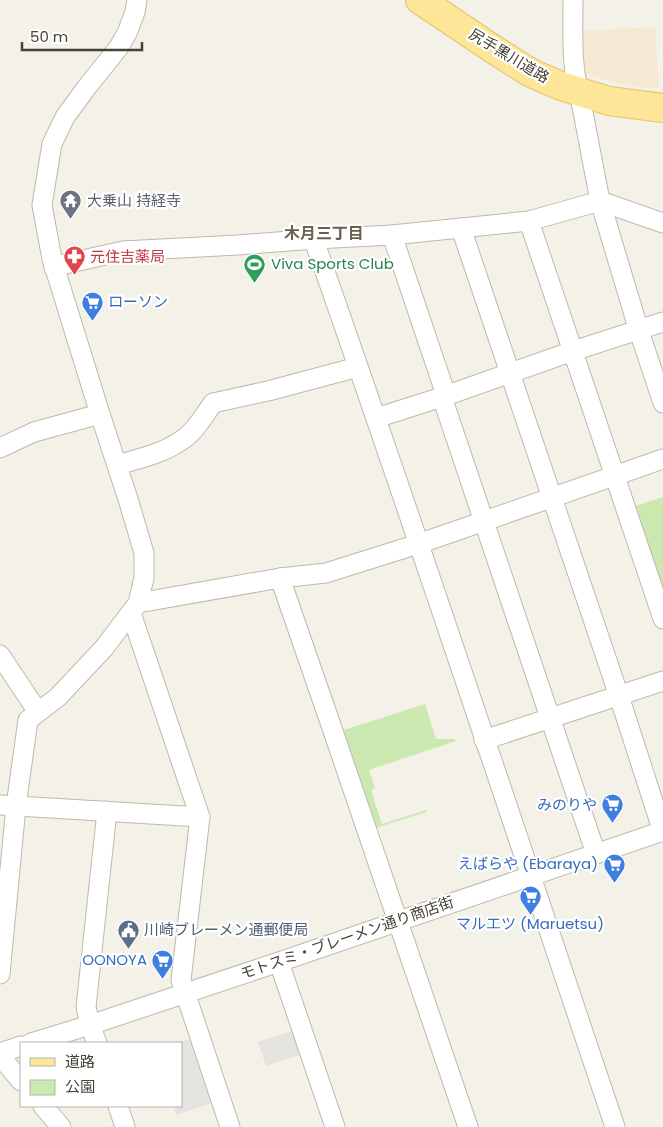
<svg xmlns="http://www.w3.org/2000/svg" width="663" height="1127" font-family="Poppins,'Noto Sans JP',sans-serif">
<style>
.commercial{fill:#f5e9d4}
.green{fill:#cce8b1}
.parking{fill:#e5e3e0}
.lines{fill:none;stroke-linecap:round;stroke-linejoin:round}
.street-casing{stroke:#bfb9ab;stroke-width:21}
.primary-casing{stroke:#e3c567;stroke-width:30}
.street{stroke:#fff;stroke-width:19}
.primary{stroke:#fde698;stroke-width:28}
.labels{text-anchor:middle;stroke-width:4.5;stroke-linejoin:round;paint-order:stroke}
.street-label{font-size:15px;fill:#474237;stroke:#fff}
.worship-label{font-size:15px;fill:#5b616d;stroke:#fff;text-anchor:start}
.health-label{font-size:15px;fill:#be3a42;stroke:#fff;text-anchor:start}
.leisure-label{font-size:15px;fill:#27864d;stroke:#fff;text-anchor:start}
.shop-label{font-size:15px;fill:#366cbe;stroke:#fff;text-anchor:end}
.service-label{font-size:15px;fill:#4e5e75;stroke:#fff;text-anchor:start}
.neighbourhood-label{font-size:16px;font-weight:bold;fill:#6a604e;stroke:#fff}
</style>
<rect width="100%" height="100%" fill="#f4f1e8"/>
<path class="commercial" d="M655 27 659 88H648L611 82 581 72 578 31Z"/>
<g class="green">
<path d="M663 497V600L632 507Z"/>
<path d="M425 704 436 739H454L456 741 369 770 375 788 371 790 382 824 426 810 427 812 375 828 344 730Z"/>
</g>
<g class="parking">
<path d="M295 1030 303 1054 266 1066 258 1042Z"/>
<path d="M194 1038 215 1102 176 1115 173 1106H181V1043H174Z"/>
</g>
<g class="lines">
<defs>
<g id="street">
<path d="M573 0C573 27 571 67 579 91L600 201 639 331 663 403"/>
<path d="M529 221 663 619"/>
<path d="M461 228 619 696 663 832"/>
<path d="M392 235 446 395"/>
<path d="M315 239 316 246C419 538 516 833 615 1127"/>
<path d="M54 268 65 264 123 251 238 245 315 239 392 235 529 221 600 201 663 223"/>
<path d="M442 397 596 854"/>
<path d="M376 418 442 397 573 351 663 322"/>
<path d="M0 448 34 432 100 414"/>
<path d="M117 465C141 458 166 453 186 437 197 429 205 414 213 403L268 391 358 367"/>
<path d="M280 578 332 728 468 1127"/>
<path d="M138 603 280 578 326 573 418 544 663 459"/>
<path d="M131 613 200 817 181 980 230 1127"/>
<path d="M0 655 38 712"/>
<path d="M484 740 663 681"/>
<path d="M0 805 200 817"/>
<path d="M279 962 335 1127"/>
<path d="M0 974 16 806 28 720 58 697 104 648 138 603 144 578V553L128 499 100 414 52 259 42 205 52 144 65 117 87 87 119 47 127 33 135 12 137 0"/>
<path d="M31 1043 90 1025 279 962 663 831"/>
<path d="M97 1043 90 1025 86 1007 107 811"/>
<path d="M0 1053 21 1046"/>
<path d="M0 1060 6 1063 21 1081"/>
<path d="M43 1106 61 1127"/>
<path d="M118 1106 125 1127"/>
</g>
<path id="primary" d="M420 0 493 49 531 73 561 86 609 101 663 108"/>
</defs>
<use href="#street" class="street-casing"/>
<use href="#primary" class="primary-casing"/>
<use href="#street" class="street"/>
<use href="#primary" class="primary"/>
</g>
<defs>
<symbol id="temple-pin" viewBox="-11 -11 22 30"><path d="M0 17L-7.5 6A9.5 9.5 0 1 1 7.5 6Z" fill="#6b7280" stroke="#fff"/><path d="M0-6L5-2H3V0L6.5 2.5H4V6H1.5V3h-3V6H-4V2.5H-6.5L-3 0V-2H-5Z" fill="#fff"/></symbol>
<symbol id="pharmacy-pin" viewBox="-11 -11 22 30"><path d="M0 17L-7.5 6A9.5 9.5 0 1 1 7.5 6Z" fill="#e0444e" stroke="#fff"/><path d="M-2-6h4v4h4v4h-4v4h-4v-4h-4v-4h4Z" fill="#fff"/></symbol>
<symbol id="stadium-pin" viewBox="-11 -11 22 30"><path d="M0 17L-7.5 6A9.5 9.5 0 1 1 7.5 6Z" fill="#2e9e5b" stroke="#fff"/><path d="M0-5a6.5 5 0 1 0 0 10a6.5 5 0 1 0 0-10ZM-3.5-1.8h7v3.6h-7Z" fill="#fff"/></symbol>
<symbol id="supermarket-pin" viewBox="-11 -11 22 30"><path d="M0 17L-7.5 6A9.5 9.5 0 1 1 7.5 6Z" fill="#3f7fe0" stroke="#fff"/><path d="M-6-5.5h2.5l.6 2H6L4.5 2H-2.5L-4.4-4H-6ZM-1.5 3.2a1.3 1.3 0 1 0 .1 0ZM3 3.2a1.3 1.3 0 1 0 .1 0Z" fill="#fff"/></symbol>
<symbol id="civic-pin" viewBox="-11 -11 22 30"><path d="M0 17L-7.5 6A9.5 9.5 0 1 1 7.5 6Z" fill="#5c6f8a" stroke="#fff"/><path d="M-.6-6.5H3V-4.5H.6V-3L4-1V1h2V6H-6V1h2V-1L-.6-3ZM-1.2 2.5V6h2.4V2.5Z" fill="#fff"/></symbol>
</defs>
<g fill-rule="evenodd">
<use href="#temple-pin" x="58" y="188" width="25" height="34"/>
<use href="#pharmacy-pin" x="62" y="244" width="25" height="34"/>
<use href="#stadium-pin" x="242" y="252" width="25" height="34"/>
<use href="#supermarket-pin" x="80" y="290" width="25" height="34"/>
<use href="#supermarket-pin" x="600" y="792" width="25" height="34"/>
<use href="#supermarket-pin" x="602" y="852" width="25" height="34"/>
<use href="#supermarket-pin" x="518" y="884" width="25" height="34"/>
<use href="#civic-pin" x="116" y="918" width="25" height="34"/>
<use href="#supermarket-pin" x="150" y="948" width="25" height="34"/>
</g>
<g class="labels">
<g class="street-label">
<text transform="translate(509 56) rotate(31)" y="5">尻手黒川道路</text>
<text transform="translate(347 938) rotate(-19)" y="5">モトスミ・ブレーメン通り商店街</text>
</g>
<g class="worship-label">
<text x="87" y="206">大乗山 持経寺</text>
</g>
<g class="health-label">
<text x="90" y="262">元住吉薬局</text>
</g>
<g class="leisure-label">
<text x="271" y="269">Viva Sports Club</text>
</g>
<g class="shop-label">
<text x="108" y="307" text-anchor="start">ローソン</text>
<text x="597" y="810">みのりや</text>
<text x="598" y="869">えばらや (Ebaraya)</text>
<text x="530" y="929" text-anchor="middle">マルエツ (Maruetsu)</text>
<text x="147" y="965">OONOYA</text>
</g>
<g class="service-label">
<text x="144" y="935">川崎ブレーメン通郵便局</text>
</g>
<g class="neighbourhood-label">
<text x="324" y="239">木月三丁目</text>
</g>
</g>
<rect x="20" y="1042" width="162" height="65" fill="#ffffff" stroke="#b5b3af"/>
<rect x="30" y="1058" width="25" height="8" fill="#fde698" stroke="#b5b3af"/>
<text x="65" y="1067" font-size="15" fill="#474237">道路</text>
<rect x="30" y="1080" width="25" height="15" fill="#cce8b1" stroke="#b5b3af"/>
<text x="65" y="1092" font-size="15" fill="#474237">公園</text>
<path d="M22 42v8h120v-8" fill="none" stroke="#474237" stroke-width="2.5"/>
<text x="30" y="42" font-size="15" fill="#474237" stroke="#ffffff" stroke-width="4" paint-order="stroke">50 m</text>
</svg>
